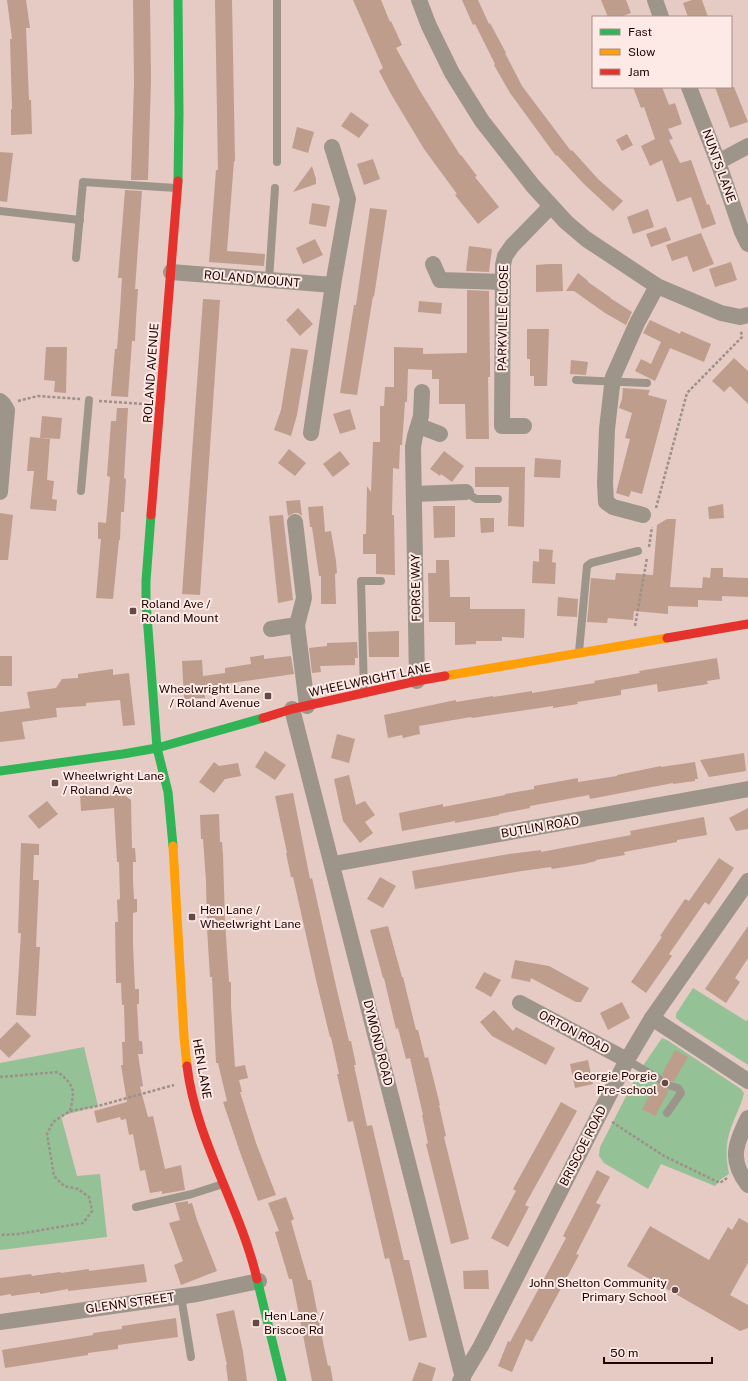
<svg xmlns="http://www.w3.org/2000/svg" width="748" height="1381" font-family="'Public Sans',sans-serif">
<style>
.green{fill:#95c197}
.building{fill:#be9d8c}
.lines{fill:none;stroke-linecap:round;stroke-linejoin:round}
.path{stroke:#9d9189;stroke-width:2.5;stroke-dasharray:3 2;stroke-linecap:butt}
.lane{stroke:#9d958a;stroke-width:8}
.street{stroke:#9d958a;stroke-width:16}
.fast{stroke:#30b455;stroke-width:9}
.slow{stroke:#ff9f0a;stroke-width:9}
.jam{stroke:#e5322d;stroke-width:9}
.poi-dot{fill:#654946;stroke:#fdeae6;stroke-width:1.5}
.labels{text-anchor:middle;stroke-width:4;stroke-linejoin:round;paint-order:stroke}
.street-label{font-size:12px;fill:#200402;stroke:#fdeae6}
.poi-label{font-size:12px;fill:#200402;stroke:#fdeae6;text-anchor:start}
</style>
<rect width="100%" height="100%" fill="#e6cac4"/>
<g class="green">
<path d="M693 988 746 1021 748 1019V1065L681 1022 676 1018V1014Z"/>
<path d="M662 1038 667 1040 741 1089 744 1093C741 1106 735 1116 731 1128 725 1144 726 1158 729 1174L721 1179 715 1186 661 1164 648 1189 604 1163 599 1156 600 1147 638 1073Z"/>
<path d="M84 1047 98 1106 61 1116 77 1176 100 1174 107 1237 0 1250V1063Z"/>
</g>
<g class="building">
<path d="M7 0H26L30 28H26L29 100H31L32 134 11 135V109H12L10 39H12Z"/>
<path d="M133 0H150L151 80 148 180H131L134 83Z"/>
<path d="M215 0H232L235 161H234L227 251 265 254 264 266 209 262 216 170H218Z"/>
<path d="M353 0H381L390 22 391 21 402 45 396 48 420 91 460 155H461L477 176 475 177 499 207 478 224 455 195 457 194 424 149 391 94 379 71 383 68Z"/>
<path d="M462 0H478L489 24 490 23 506 53H505L522 86 571 151 572 150 598 179 623 201 613 211 584 184 557 155 556 156 510 93 494 65 495 64 475 24 473 25Z"/>
<path d="M601 0H626L631 13 620 17H608Z"/>
<path d="M692 0H702L708 17H688L683 3Z"/>
<path d="M633 87H662L669 105 675 103 682 124 668 129 673 139 669 140 680 163 691 160 707 205 709 204 716 224 702 229 691 197 677 202 662 160 650 166 641 146 655 139 644 107 641 108Z"/>
<path d="M715 87H734L748 122 730 128Z"/>
<path d="M351 112 369 125 359 138 341 126Z"/>
<path d="M297 127 314 132 308 153 292 148Z"/>
<path d="M627 134 633 145 622 151 616 140Z"/>
<path d="M0 152 13 153 7 202 0 201Z"/>
<path d="M373 159 380 179 364 185 357 164Z"/>
<path d="M312 166 316 179V184L293 192Z"/>
<path d="M125 190 142 191 135 289H138L136 319 135 341H132L128 397 111 396 115 349H117L120 310 122 278H118Z"/>
<path d="M312 203 330 206 326 227 309 224Z"/>
<path d="M370 208 387 210 374 297 373 296 357 395 340 393 354 305H356Z"/>
<path d="M648 209 654 227 633 234 627 217Z"/>
<path d="M666 227 671 240 651 247 646 234Z"/>
<path d="M701 233 714 264 693 272 687 256 672 261 666 245Z"/>
<path d="M315 239 323 255 303 264 296 248Z"/>
<path d="M469 246 492 249 489 272 466 271Z"/>
<path d="M731 262 737 280 715 287 709 269Z"/>
<path d="M549 264H562L563 291 536 292V265Z"/>
<path d="M578 273 588 281V282L611 298H610L632 312 626 325 605 313 574 291H566Z"/>
<path d="M467 290 489 291 490 364V377H488L489 439H466L465 404H439V379H432V370L408 369 407 402H405L402 445H400L399 469 393 468 392 515H394L395 575 376 574V554H363V534H366L367 486 371 492 373 442H380V406H384L385 387H394V347L423 348V354L467 353Z"/>
<path d="M203 299 220 300 200 595 182 594Z"/>
<path d="M419 301 442 303 441 314 418 312Z"/>
<path d="M298 308 313 324 300 336 286 320Z"/>
<path d="M650 320 680 334 681 331 711 344 704 362 670 348 655 381 635 371 641 359 651 364 661 342 643 333Z"/>
<path d="M527 329H549L547 386H534V376H530V359H527Z"/>
<path d="M46 347H67L66 393 54 392 55 381 44 380Z"/>
<path d="M291 348 308 350 297 415 291 436 274 430 281 410Z"/>
<path d="M734 358 748 371V404L730 386 724 392 712 381Z"/>
<path d="M571 360 588 362 586 375 570 374Z"/>
<path d="M623 388 650 390 648 395 667 400 642 494 631 491 629 497 616 493 630 439 625 438 632 413 619 408 622 399Z"/>
<path d="M117 408H128L124 478 126 479 124 512H121L120 540H119L113 599 96 598 101 539H98V522L106 523 110 477 107 476 111 421H116Z"/>
<path d="M350 409 356 429 340 434 333 414Z"/>
<path d="M42 416 62 418 60 439 40 438Z"/>
<path d="M30 437 50 439 47 480 54 481 52 499 57 500 56 511 30 509 34 471H27Z"/>
<path d="M289 449 306 463 295 476 278 463Z"/>
<path d="M340 451 350 464 333 477 323 464Z"/>
<path d="M444 451 464 466 452 482 441 474 440 476 430 469Z"/>
<path d="M535 458 561 460 560 478 534 477Z"/>
<path d="M475 467H525L524 527 508 526 509 487H475Z"/>
<path d="M300 500 302 516 298 513H294L288 516 286 501Z"/>
<path d="M723 504 724 518 709 519 708 507Z"/>
<path d="M323 506 325 532 331 531 336 561 337 573 335 574 336 604H321V576H319L312 527H310L308 507Z"/>
<path d="M433 506H455V537L434 538Z"/>
<path d="M0 513 13 515 8 560H0Z"/>
<path d="M283 515 293 600 278 603 269 516Z"/>
<path d="M480 518H494V532L481 533Z"/>
<path d="M667 519H676L670 587 702 588 703 577 710 578 711 568H723V577L748 578V597L722 596V601L698 600V607L668 606V614L634 611 633 620 608 618 607 623 587 622 591 578 615 580 616 573 653 575 657 525Z"/>
<path d="M539 549 553 550 552 562 556 563 555 584 532 583 533 561 539 562Z"/>
<path d="M436 560H449L450 597H470V609H525L524 638 502 637V641H476V644L455 645V622H429L428 573H436Z"/>
<path d="M558 597 578 599 577 617 557 616Z"/>
<path d="M399 631V657H369L368 632Z"/>
<path d="M357 642 358 658H355V665L320 666 321 672 312 673 309 648 327 646V643Z"/>
<path d="M264 655V659L291 656 294 674 204 687 205 698 184 699 182 661 202 660 203 676 225 673V668L251 664 250 657Z"/>
<rect x="0" y="656" width="12" height="30"/>
<path d="M717 658 720 679 707 681 708 684 658 692 657 684 621 690V695L577 702 578 704 553 708V706L472 718 471 717 419 726 420 734 403 738 402 735 388 738 384 715 456 700V702L493 696V697L532 691V693L595 683 594 681 640 673 639 671Z"/>
<path d="M113 669V675L129 673 135 725 123 726 120 700 86 703V706L56 708 57 717 22 722 25 739 0 742V712L30 708 27 692 56 688 62 679 78 678V674Z"/>
<path d="M337 734 355 739 349 763 331 758Z"/>
<path d="M265 751 286 765 275 780 255 767Z"/>
<path d="M744 753 746 771 709 777 700 760Z"/>
<path d="M214 762 219 766 238 763 241 776 225 779 214 793 199 782Z"/>
<path d="M695 762 698 779H695V781L673 784V783L590 799 589 795 530 806V808L499 814V815L455 823V821L402 831 399 813 443 804V807L505 795V794L534 789V786L578 778V782L617 776V775L661 766V767Z"/>
<path d="M349 775 356 805 365 801 375 815 365 822 373 833 360 843 343 821 334 779Z"/>
<path d="M120 792 131 800 132 848H135L136 862H133V882L134 899H137V912L133 913V945L135 989H139V1004H137L139 1041H142L143 1054H138L143 1086 140 1087 148 1117 153 1116 165 1169 181 1165 185 1190 162 1194V1191L150 1193 145 1170 140 1171 133 1134 129 1135 126 1119 121 1120 120 1117 97 1123 94 1111 127 1102 121 1065H123L122 1042H125L124 1005H122L121 983H116L115 922H118L117 900 120 899 119 862H117L114 808 81 811 80 794Z"/>
<path d="M293 793 310 879 312 878 336 986 349 1041H351L356 1065H354L367 1126 372 1125 404 1260H409L427 1337 409 1341 389 1258 385 1259 353 1121 348 1122 337 1074H339L331 1037H330L317 984 293 877H291L286 853H287L275 796Z"/>
<path d="M47 801 58 814 39 829 28 816Z"/>
<path d="M748 808V829L736 831 729 818Z"/>
<path d="M219 814 220 842H222L223 855 225 921 229 982H231V1006L235 1067 245 1065 248 1078 239 1080 242 1092H240L256 1143 276 1195 258 1201 241 1155 223 1102 227 1101 218 1063H216L212 977H210L207 928 206 881 203 839H201L200 815Z"/>
<path d="M704 817 707 835 677 840V842L624 852 625 855 596 860V861L584 864 552 869 551 867 522 871 415 889 412 871 509 854 541 850V852L631 835 630 831Z"/>
<path d="M21 843 39 844V855H34L33 880H39L36 947H40L36 1016 16 1015 21 933H18Z"/>
<path d="M719 858 734 868 709 905 705 902 669 954 672 956 646 993 631 982 662 937 660 936 685 899 689 901Z"/>
<path d="M380 877 396 886 383 908 367 899Z"/>
<path d="M388 926 402 977H403L416 1030H418L425 1058 428 1057 440 1105H439L446 1136 444 1137 469 1239 451 1244 426 1144 428 1143 422 1115H423L410 1058 406 1059 398 1028 396 1029 384 978H383L370 930Z"/>
<path d="M748 926V958L735 978 740 982 726 1003 705 989Z"/>
<path d="M515 960 549 966 589 988 581 1002H576L531 978 530 982 511 978Z"/>
<path d="M484 972 501 980 491 997 475 988Z"/>
<path d="M622 1002 630 1018 608 1030 600 1013Z"/>
<path d="M494 1010 513 1031 516 1027 555 1048 546 1065 492 1036 480 1022Z"/>
<path d="M17 1022 31 1036 9 1058 0 1049V1039Z"/>
<path d="M675 1050 688 1057 674 1081H669L666 1084V1088L669 1091 655 1116 642 1109 656 1084H661L664 1081V1077L662 1074Z"/>
<path d="M588 1060 593 1084 575 1088 570 1064Z"/>
<path d="M561 1102 577 1111 525 1205 529 1207 508 1247 491 1238 516 1191 513 1189Z"/>
<path d="M597 1170 610 1177 596 1203 601 1205 576 1254 579 1255 532 1342 526 1339 512 1372 498 1366 508 1341 510 1342 566 1238 563 1236Z"/>
<path d="M286 1197 294 1219 291 1221 308 1280H311L324 1347 328 1366 330 1365 333 1381H312L292 1279H289L275 1232 279 1231 268 1203Z"/>
<path d="M188 1201V1204L192 1203 197 1220 217 1271 181 1285 174 1265 183 1261 169 1223 180 1220 175 1203Z"/>
<path d="M739 1218 748 1223V1263L730 1295 748 1305V1328L740 1331 627 1266 650 1226 709 1260 728 1227 732 1230Z"/>
<path d="M144 1264 147 1282 68 1291V1289L40 1294V1292L11 1296V1294L0 1296V1278L31 1274 32 1276 60 1272 61 1273 89 1269V1271Z"/>
<path d="M488 1270 489 1289H464L463 1271Z"/>
<path d="M234 1310 243 1352 247 1381H228L226 1365H227L216 1314Z"/>
<path d="M176 1318 178 1337 118 1345V1349L88 1353V1355L5 1368 2 1350 93 1335V1333L122 1329V1326Z"/>
<path d="M419 1362 436 1368 432 1381H412Z"/>
</g>
<g class="lines">
<g class="path">
<path d="M18 401 38 396 80 399"/>
<path d="M99 401 144 404"/>
<path d="M656 508 687 393 742 337 741 331"/>
<path d="M649 547 652 527"/>
<path d="M635 626 647 558"/>
<path d="M0 1077 58 1072C75 1086 75 1090 70 1111L53 1122 47 1134 54 1176 64 1186 78 1189 89 1197 92 1211 83 1223 18 1234 0 1235"/>
<path d="M70 1111 98 1106 174 1085"/>
<path d="M612 1122 664 1156 720 1183 727 1178"/>
</g>
<g class="lane">
<path d="M277 162V0"/>
<path d="M0 211 80 220"/>
<path d="M76 258 83 182 176 188"/>
<path d="M269 280 275 188"/>
<path d="M576 380 647 383"/>
<path d="M81 491 89 400"/>
<path d="M466 492 476 499H498"/>
<path d="M579 652 587 566 591 563 638 551"/>
<path d="M364 692 361 581H381"/>
<path d="M627 1060 659 1079"/>
<path d="M667 1113 681 1093 678 1088 671 1086"/>
<path d="M136 1207 192 1194 223 1184"/>
<path d="M181 1296 191 1357"/>
</g>
<g class="street">
<path d="M419 0 429 26 452 73 482 121 533 186 566 222 586 239 657 286 721 313 740 317 748 315"/>
<path d="M655 0 661 17"/>
<path d="M689 87 718 162 742 232 748 244"/>
<path d="M718 162 748 146"/>
<path d="M433 264 440 280 503 282"/>
<path d="M171 272 333 285"/>
<path d="M0 401 4 405 7 410 0 492"/>
<path d="M419 426 440 434"/>
<path d="M524 426H502L503 265 505 256 512 246 551 206"/>
<path d="M311 433 333 285 348 199 332 147"/>
<path d="M414 494 466 492"/>
<path d="M643 515 613 507 606 502 605 483 607 429 613 377 637 323 657 286"/>
<path d="M295 522 304 598 297 625 307 706"/>
<path d="M271 629 297 625"/>
<path d="M417 681 413 447 415 436 421 416 422 392"/>
<path d="M292 709 463 1378"/>
<path d="M333 864 748 789"/>
<path d="M520 1003 627 1060"/>
<path d="M652 1018 748 1081"/>
<path d="M748 1118C735 1145 729 1160 748 1185"/>
<path d="M0 1322 197 1294 259 1281"/>
<path d="M460 1381 481 1346 627 1060 652 1018 748 881"/>
</g>
<g class="fast">
<path d="M178 181 179 113 178 0"/>
<path d="M151 515 146 581V602L157 748 168 792 173 846"/>
<path d="M0 771 123 754 157 748 263 718"/>
<path d="M257 1279 282 1381"/>
</g>
<g class="slow">
<path d="M445 676 667 638"/>
<path d="M173 846 184 1037 187 1066"/>
</g>
<g class="jam">
<path d="M151 515 178 181"/>
<path d="M667 638 748 624"/>
<path d="M263 718 292 709 417 681 445 676"/>
<path d="M187 1066C196 1141 240 1206 257 1279"/>
</g>
</g>
<g class="poi-dot">
<rect x="129" y="607" width="8" height="8" rx="2"/>
<rect x="264" y="692" width="8" height="8" rx="2"/>
<rect x="51" y="779" width="8" height="8" rx="2"/>
<rect x="188" y="913" width="8" height="8" rx="2"/>
<circle cx="665" cy="1083" r="4"/>
<circle cx="675" cy="1290" r="4"/>
<rect x="252" y="1319" width="8" height="8" rx="2"/>
</g>
<g class="labels">
<g class="street-label">
<text transform="translate(719 166) rotate(70)" y="4">NUNTS LANE</text>
<text transform="translate(252 279) rotate(5)" y="4">ROLAND MOUNT</text>
<text transform="translate(503 318) rotate(-89)" y="4">PARKVILLE CLOSE</text>
<text transform="translate(151 373) rotate(-86)" y="4">ROLAND AVENUE</text>
<text transform="translate(416 588) rotate(-91)" y="4">FORGE WAY</text>
<text transform="translate(370 680) rotate(-12)" y="4">WHEELWRIGHT LANE</text>
<text transform="translate(540 827) rotate(-10)" y="4">BUTLIN ROAD</text>
<text transform="translate(574 1032) rotate(28)" y="4">ORTON ROAD</text>
<text transform="translate(378 1043) rotate(76)" y="4">DYMOND ROAD</text>
<text transform="translate(202 1069) rotate(80)" y="4">HEN LANE</text>
<text transform="translate(583 1146) rotate(-63)" y="4">BRISCOE ROAD</text>
<text transform="translate(130 1303) rotate(-8)" y="4">GLENN STREET</text>
</g>
<g class="poi-label">
<text x="141" y="608">Roland Ave /<tspan x="141" dy="14">Roland Mount</tspan></text>
<text x="260" y="693" text-anchor="end">Wheelwright Lane<tspan x="260" dy="14">/ Roland Avenue</tspan></text>
<text x="63" y="780">Wheelwright Lane<tspan x="63" dy="14">/ Roland Ave</tspan></text>
<text x="200" y="914">Hen Lane /<tspan x="200" dy="14">Wheelwright Lane</tspan></text>
<text x="657" y="1080" text-anchor="end">Georgie Porgie<tspan x="657" dy="14">Pre-school</tspan></text>
<text x="667" y="1287" text-anchor="end">John Shelton Community<tspan x="667" dy="14">Primary School</tspan></text>
<text x="264" y="1320">Hen Lane /<tspan x="264" dy="14">Briscoe Rd</tspan></text>
</g>
</g>
<rect x="592" y="16" width="140" height="72" fill="#fdeae6" stroke="#a58e8b"/>
<rect x="600" y="29" width="20" height="6" fill="#30b455" stroke="#a58e8b"/>
<text x="628" y="36" font-size="12" fill="#200402">Fast</text>
<rect x="600" y="49" width="20" height="6" fill="#ff9f0a" stroke="#a58e8b"/>
<text x="628" y="56" font-size="12" fill="#200402">Slow</text>
<rect x="600" y="69" width="20" height="6" fill="#e5322d" stroke="#a58e8b"/>
<text x="628" y="76" font-size="12" fill="#200402">Jam</text>
<path d="M604 1357v6h108v-6" fill="none" stroke="#200402" stroke-width="2"/>
<text x="610" y="1357" font-size="12" fill="#200402" stroke="#fdeae6" stroke-width="3" paint-order="stroke">50 m</text>
</svg>
